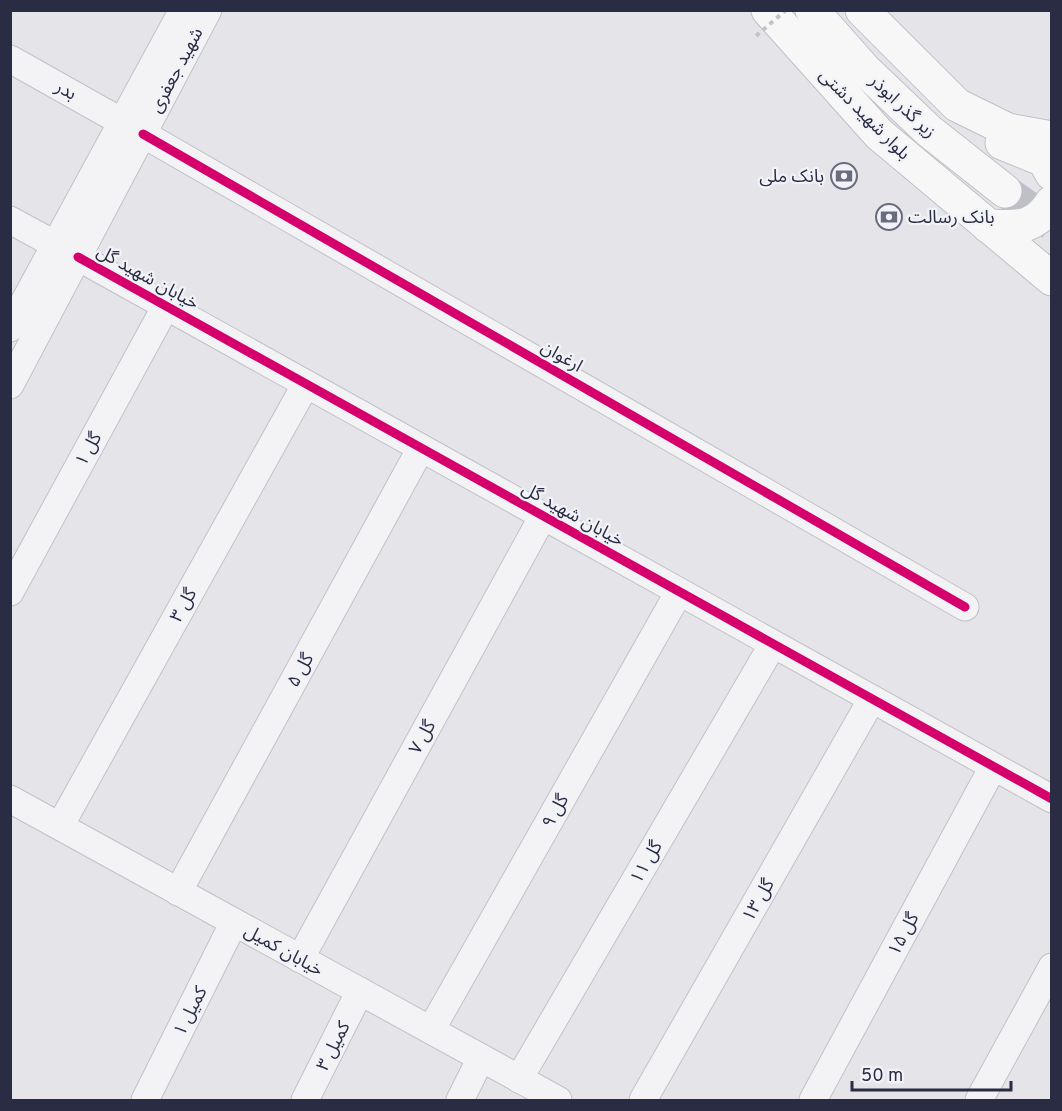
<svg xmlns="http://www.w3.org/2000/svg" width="1062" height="1111" font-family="Overpass,'Noto Sans Arabic',sans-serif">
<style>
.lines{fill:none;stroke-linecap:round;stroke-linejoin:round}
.major-tunnel{stroke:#bfbfc8;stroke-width:33;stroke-dasharray:33 16;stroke-linecap:butt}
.minor-casing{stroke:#c1c1c7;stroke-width:29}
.major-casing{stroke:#c0c1c7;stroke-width:35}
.minor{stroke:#f3f3f6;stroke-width:27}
.major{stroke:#f7f7f7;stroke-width:33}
.path-bridge{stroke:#c3c3c9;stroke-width:4;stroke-dasharray:4.5 4.5;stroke-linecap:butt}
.cycleway-casing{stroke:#f2f3f8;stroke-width:13}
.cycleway{stroke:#d6006c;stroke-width:9}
.labels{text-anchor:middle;stroke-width:4.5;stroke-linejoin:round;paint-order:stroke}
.street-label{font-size:18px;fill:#2a2c43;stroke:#f2f3f8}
.poi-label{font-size:18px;fill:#2a2c43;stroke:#f2f3f8;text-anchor:end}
</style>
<rect width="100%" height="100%" fill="#e4e4e9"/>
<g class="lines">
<path class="major-tunnel" d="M1005 191 1052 224"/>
<defs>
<g id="minor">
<path d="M10 59 122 122"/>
<path d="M143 134 965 607"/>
<path d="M10 220 56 245"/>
<path d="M78 257 1052 799"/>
<path d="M10 328 183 10"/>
<path d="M10 385 208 10"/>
<path d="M10 592 166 306"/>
<path d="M10 799 558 1100"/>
<path d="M60 826 306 384"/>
<path d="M178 892 421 448"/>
<path d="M300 959 543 516"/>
<path d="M431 1030 679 592"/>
<path d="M519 1079 773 644"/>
<path d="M145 1100 234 922"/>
<path d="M305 1100 360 991"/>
<path d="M460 1100 481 1058"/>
<path d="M643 1100 872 699"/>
<path d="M813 1100 993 767"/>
<path d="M979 1100 1052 967"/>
</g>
<g id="major">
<path d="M768 10 879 134 1052 279"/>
<path d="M812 10 865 70 929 131 1005 191"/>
<path d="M862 10 957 105 1008 130 1052 138"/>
<path d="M1002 143 1044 160 1052 174"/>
<path d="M988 226C1017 227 1034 230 1052 202"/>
</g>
</defs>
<use href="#minor" class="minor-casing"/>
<use href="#major" class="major-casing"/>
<use href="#minor" class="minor"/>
<use href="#major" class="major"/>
<path class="path-bridge" d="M756 36 786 10"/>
<defs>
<g id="cycleway">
<path d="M143 134 965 607"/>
<path d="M78 257 1052 799"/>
</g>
</defs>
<use href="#cycleway" class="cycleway-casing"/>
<use href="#cycleway" class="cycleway"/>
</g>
<defs>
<symbol id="bank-ring" viewBox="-11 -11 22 22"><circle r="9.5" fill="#f2f3f8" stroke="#6b6c7d" stroke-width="1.5"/><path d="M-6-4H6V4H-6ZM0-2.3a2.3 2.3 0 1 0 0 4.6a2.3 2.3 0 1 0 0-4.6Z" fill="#6b6c7d"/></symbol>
</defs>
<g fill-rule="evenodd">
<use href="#bank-ring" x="829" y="161" width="30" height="30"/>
<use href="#bank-ring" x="874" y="202" width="30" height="30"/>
</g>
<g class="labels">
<g class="street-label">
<text transform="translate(176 70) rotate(-62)" y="6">شهید جعفری</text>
<text transform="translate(66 90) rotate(29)" y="6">بدر</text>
<text transform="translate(903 106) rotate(43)" y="6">زیر گذر ابوذر</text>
<text transform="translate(865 114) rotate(45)" y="6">بلوار شهید دشتی</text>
<text transform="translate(148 277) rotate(29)" y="6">خیابان شهید گل</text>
<text transform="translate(562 356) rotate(30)" y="6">ارغوان</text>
<text transform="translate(88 449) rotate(-61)" y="6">گل ۱</text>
<text transform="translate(573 514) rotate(29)" y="6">خیابان شهید گل</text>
<text transform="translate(183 605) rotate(-61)" y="6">گل ۳</text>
<text transform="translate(300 670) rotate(-61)" y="6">گل ۵</text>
<text transform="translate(422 737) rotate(-61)" y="6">گل ۷</text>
<text transform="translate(555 811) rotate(-61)" y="6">گل ۹</text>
<text transform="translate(646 862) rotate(-60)" y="6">گل ۱۱</text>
<text transform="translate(758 900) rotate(-60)" y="6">گل ۱۳</text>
<text transform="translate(903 934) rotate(-62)" y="6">گل ۱۵</text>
<text transform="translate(284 950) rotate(29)" y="6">خیابان کمیل</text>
<text transform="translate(190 1011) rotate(-63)" y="6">کمیل ۱</text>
<text transform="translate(333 1046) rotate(-63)" y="6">کمیل ۳</text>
</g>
<g class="poi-label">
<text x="824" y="182">بانک ملی</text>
<text x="908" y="223" text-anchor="start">بانک رسالت</text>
</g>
</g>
<rect width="1062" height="1111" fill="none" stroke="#2a2c43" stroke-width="24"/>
<path d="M852 1081v9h159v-9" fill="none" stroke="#2a2c43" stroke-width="3"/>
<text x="861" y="1081" font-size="18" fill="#2a2c43" stroke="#f2f3f8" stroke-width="4.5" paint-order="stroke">50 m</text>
</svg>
